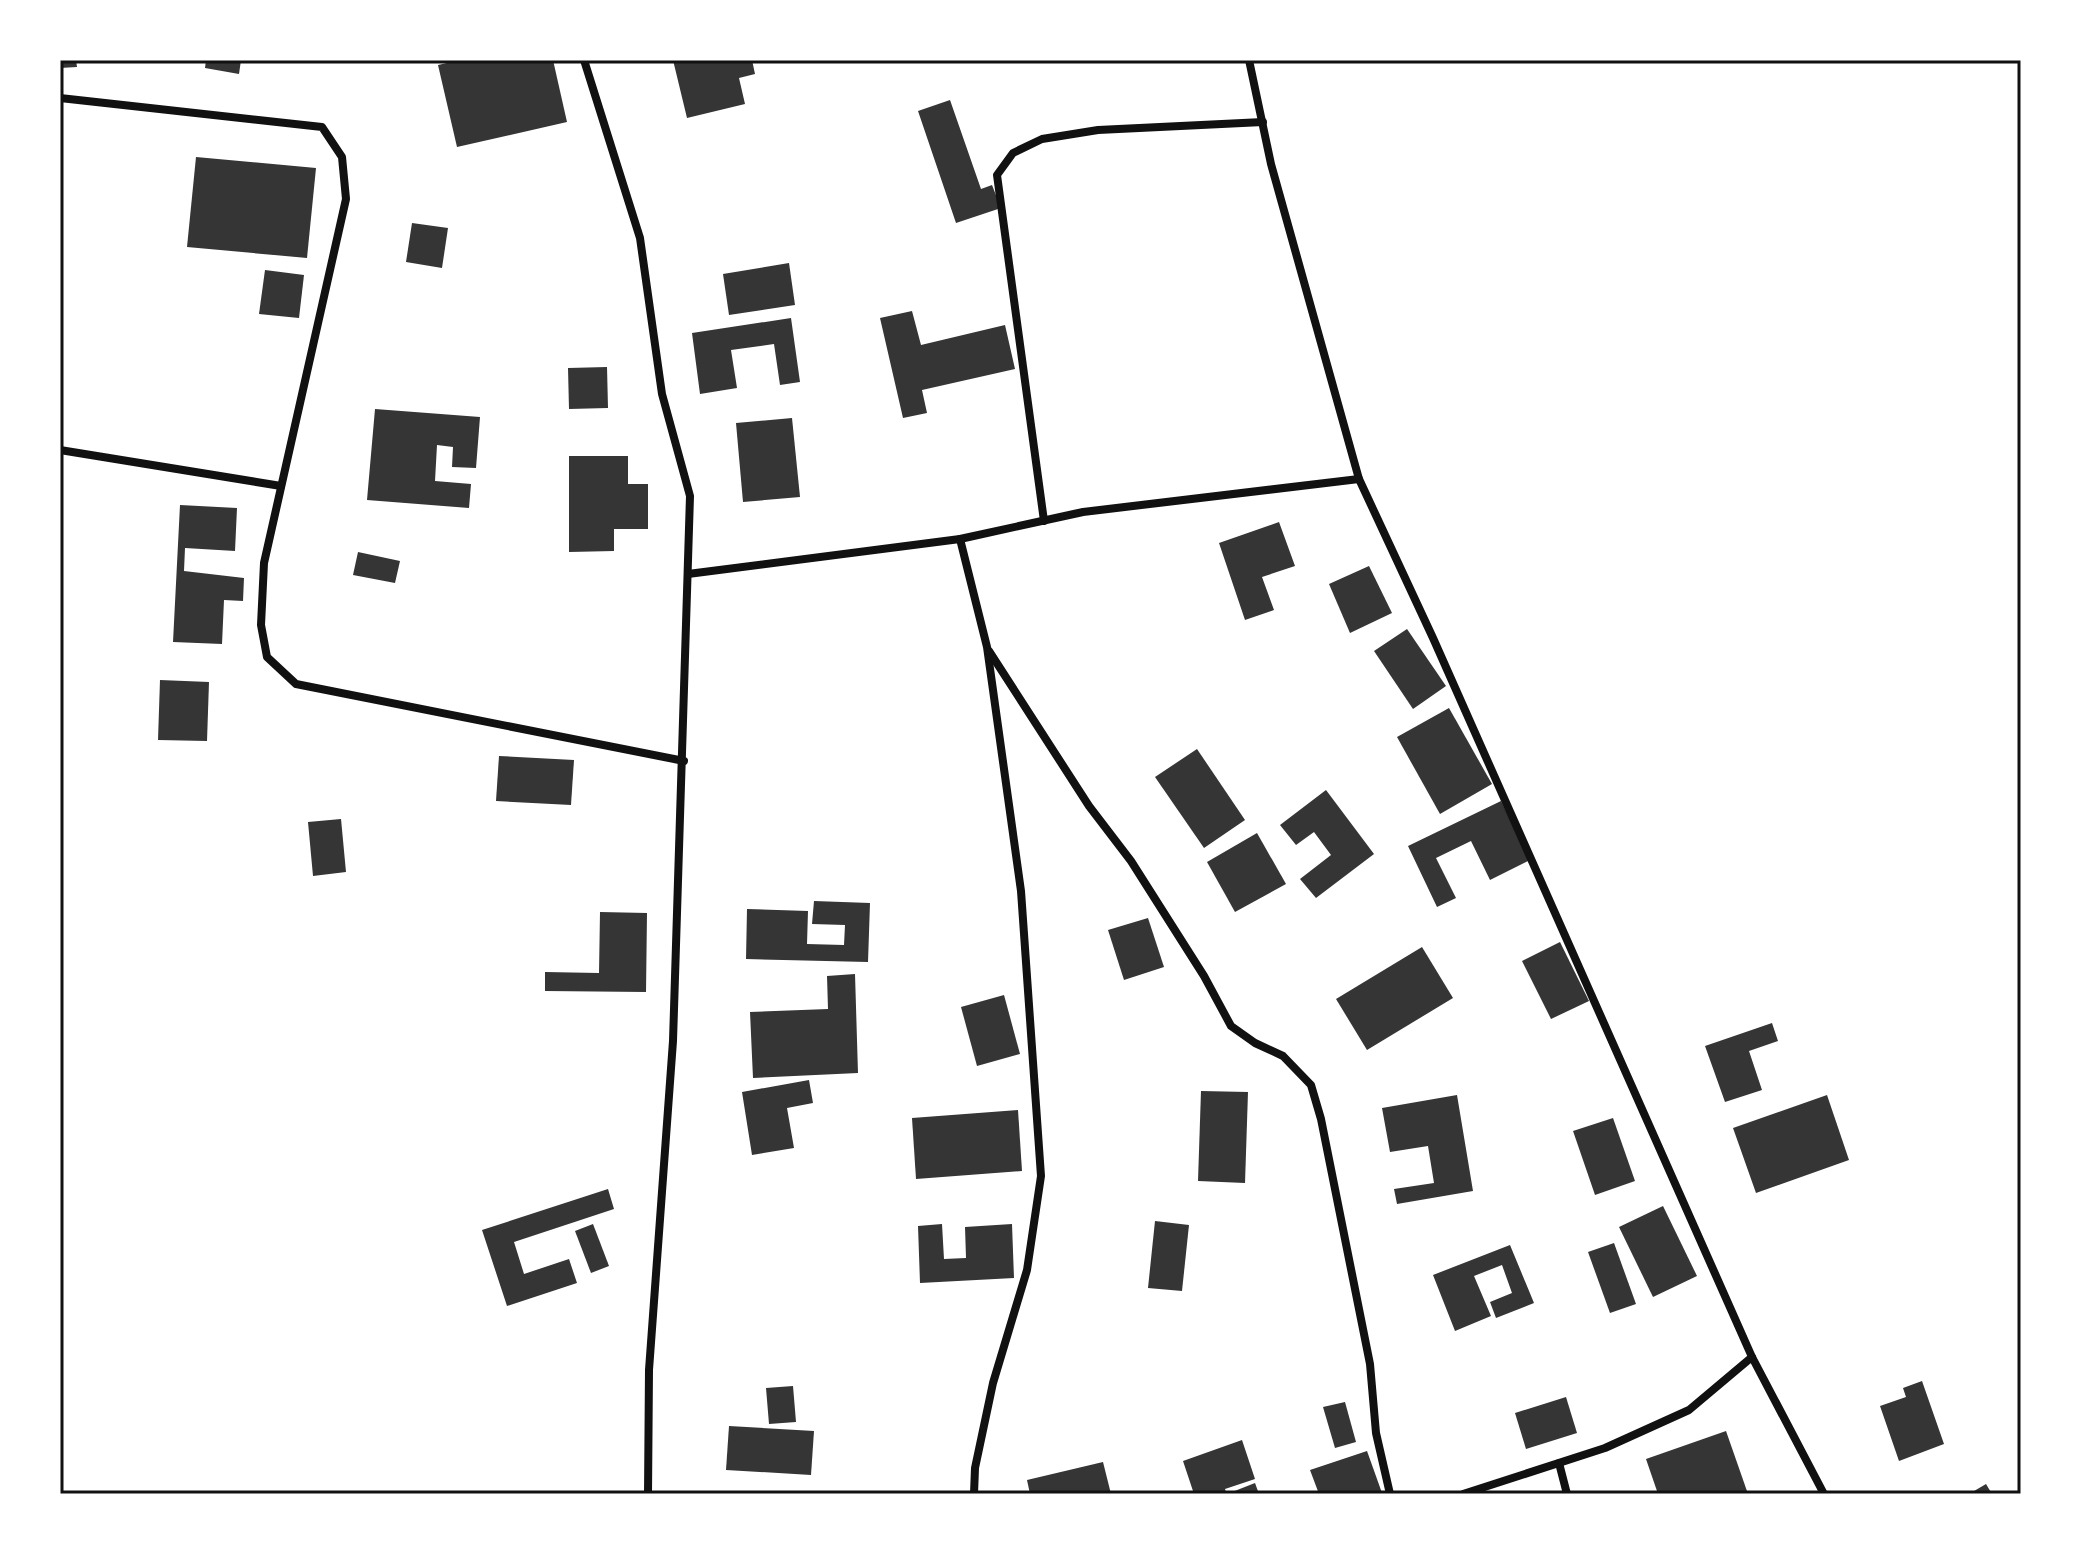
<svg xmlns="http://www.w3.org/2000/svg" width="2081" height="1554" font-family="'Golos Text',sans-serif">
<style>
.building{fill:#353535}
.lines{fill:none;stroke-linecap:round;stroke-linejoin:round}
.minor{stroke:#111;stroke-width:8}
.neatline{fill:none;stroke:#111;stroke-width:3}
</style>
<rect width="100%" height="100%" fill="#fff"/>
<g class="building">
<path d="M60 60H76L77 67 60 68Z"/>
<path d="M206 60H241L239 74 205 68Z"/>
<path d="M460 60H553L567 122 457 147 438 65Z"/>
<path d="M673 60H752L755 74 739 78 745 104 687 118Z"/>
<path d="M950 100 981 189 992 185 1001 208 956 223 918 111Z"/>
<path d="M196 157 316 168 307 258 187 247Z"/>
<path d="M412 223 448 228 442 268 406 262Z"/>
<path d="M789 263 795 305 729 315 723 274Z"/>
<path d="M265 270 304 275 299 318 259 314Z"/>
<path d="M912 311 921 345 1005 325 1015 369 922 390 927 413 903 418 880 318Z"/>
<path d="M791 318 800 382 780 385 774 344 731 350 737 388 700 394 692 333Z"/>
<path d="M607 367 608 408 569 409 568 368Z"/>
<path d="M375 409 480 417 476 468 452 467 453 447 437 445 435 481 471 484 469 508 367 500Z"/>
<path d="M792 418 800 497 743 502 736 423Z"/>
<path d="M569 456H628V484H648V529H614V551L569 552Z"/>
<path d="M180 505 237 508 235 551 185 548 184 571 244 578 243 601 224 600 222 644 173 642Z"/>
<path d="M1279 522 1295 566 1262 577 1274 610 1245 620 1219 543Z"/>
<path d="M358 552 400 561 395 583 353 575Z"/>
<path d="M1369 566 1392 613 1350 633 1329 584Z"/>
<path d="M1407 629 1446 686 1413 709 1374 651Z"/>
<path d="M160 680 209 682 207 741 158 740Z"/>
<path d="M1449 708 1492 784 1440 814 1397 737Z"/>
<path d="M1197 749 1245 820 1204 848 1155 777Z"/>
<path d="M499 756 574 760 571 805 496 801Z"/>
<path d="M1326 790 1374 854 1316 898 1300 879 1331 855 1314 832 1296 845 1280 825Z"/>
<path d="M1501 801 1530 860 1490 880 1471 841 1436 858 1456 898 1437 907 1408 846Z"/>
<path d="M341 819 346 872 313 876 308 822Z"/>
<path d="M1257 833 1286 884 1235 912 1207 862Z"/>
<path d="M814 901 870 903 868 962 746 959 747 909 808 911 807 944 844 945 845 925 812 924Z"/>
<path d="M600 912 647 913 646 992 545 991V972L599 973Z"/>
<path d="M1148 918 1164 967 1124 980 1108 930Z"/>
<path d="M1560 942 1589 1001 1551 1019 1522 961Z"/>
<path d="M1422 947 1453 998 1367 1050 1336 999Z"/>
<path d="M855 974 858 1073 753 1078 750 1012 828 1009 827 976Z"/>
<path d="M1004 995 1020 1054 977 1066 961 1007Z"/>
<path d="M1772 1023 1778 1041 1749 1051 1762 1090 1725 1102 1705 1046Z"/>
<path d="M809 1080 813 1103 787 1108 794 1148 752 1155 742 1092Z"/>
<path d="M1201 1091 1248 1092 1245 1183 1198 1181Z"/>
<path d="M1457 1095 1473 1191 1397 1204 1394 1189 1434 1183 1428 1146 1390 1152 1382 1108Z"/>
<path d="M1827 1095 1849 1160 1756 1193 1733 1128Z"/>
<path d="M1018 1110 1022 1171 916 1179 912 1118Z"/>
<path d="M1613 1118 1635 1181 1595 1195 1573 1131Z"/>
<path d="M608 1189 614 1209 514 1242 524 1274 569 1259 577 1283 507 1306 482 1230Z"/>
<path d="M1663 1206 1697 1276 1653 1297 1619 1227Z"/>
<path d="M1155 1221 1189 1225 1182 1291 1148 1288Z"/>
<path d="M593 1224 609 1266 591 1273 575 1231Z"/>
<path d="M942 1224 944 1259 966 1258 965 1227 1012 1224 1014 1278 920 1283 918 1226Z"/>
<path d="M1614 1243 1636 1304 1610 1313 1588 1252Z"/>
<path d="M1510 1245 1534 1303 1496 1318 1490 1302 1512 1293 1502 1265 1474 1276 1491 1316 1455 1331 1433 1275Z"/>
<path d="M1922 1381 1944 1444 1899 1461 1880 1406 1906 1397 1903 1388Z"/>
<path d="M793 1386 796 1422 769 1424 766 1388Z"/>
<path d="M1566 1397 1577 1433 1526 1449 1515 1413Z"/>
<path d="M1345 1402 1356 1442 1335 1448 1323 1407Z"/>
<path d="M729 1426 814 1431 811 1475 726 1470Z"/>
<path d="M1726 1431 1748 1494H1658L1646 1459Z"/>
<path d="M1242 1440 1255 1479 1225 1489 1226 1492 1221 1494H1194L1183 1461Z"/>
<path d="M1367 1451 1382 1493 1319 1494 1310 1470Z"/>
<path d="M1103 1462 1111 1494H1030L1027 1480Z"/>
<path d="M1255 1483 1259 1494H1227Z"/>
<path d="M1986 1484 1992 1494H1969Z"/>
</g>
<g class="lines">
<g class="minor">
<path d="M584 60 640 238 662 394 690 496 673 1041 649 1370 648 1494"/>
<path d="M1249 60 1271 164 1359 479 1433 638 1752 1357 1824 1494"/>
<path d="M60 98 322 127 342 157 346 199 264 563 261 625 267 657 296 684 684 761"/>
<path d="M60 450 281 486"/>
<path d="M1044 521 997 175 1013 153 1042 139 1098 130 1263 122"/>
<path d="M960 539 987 647 1021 891 1041 1176 1027 1270 993 1383 975 1468 974 1494"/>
<path d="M688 574 960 539 1083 512 1359 479"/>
<path d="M989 651 1089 806 1131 861 1204 976 1231 1026 1255 1043 1283 1056 1311 1085 1321 1119 1370 1364 1376 1433 1390 1494"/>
<path d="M1559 1463 1567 1494"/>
<path d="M1463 1494 1605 1448 1689 1410 1752 1357"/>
</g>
</g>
<rect width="2081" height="1554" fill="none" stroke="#ffffff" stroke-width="124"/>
<rect x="62" y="62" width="1957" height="1430" class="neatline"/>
</svg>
